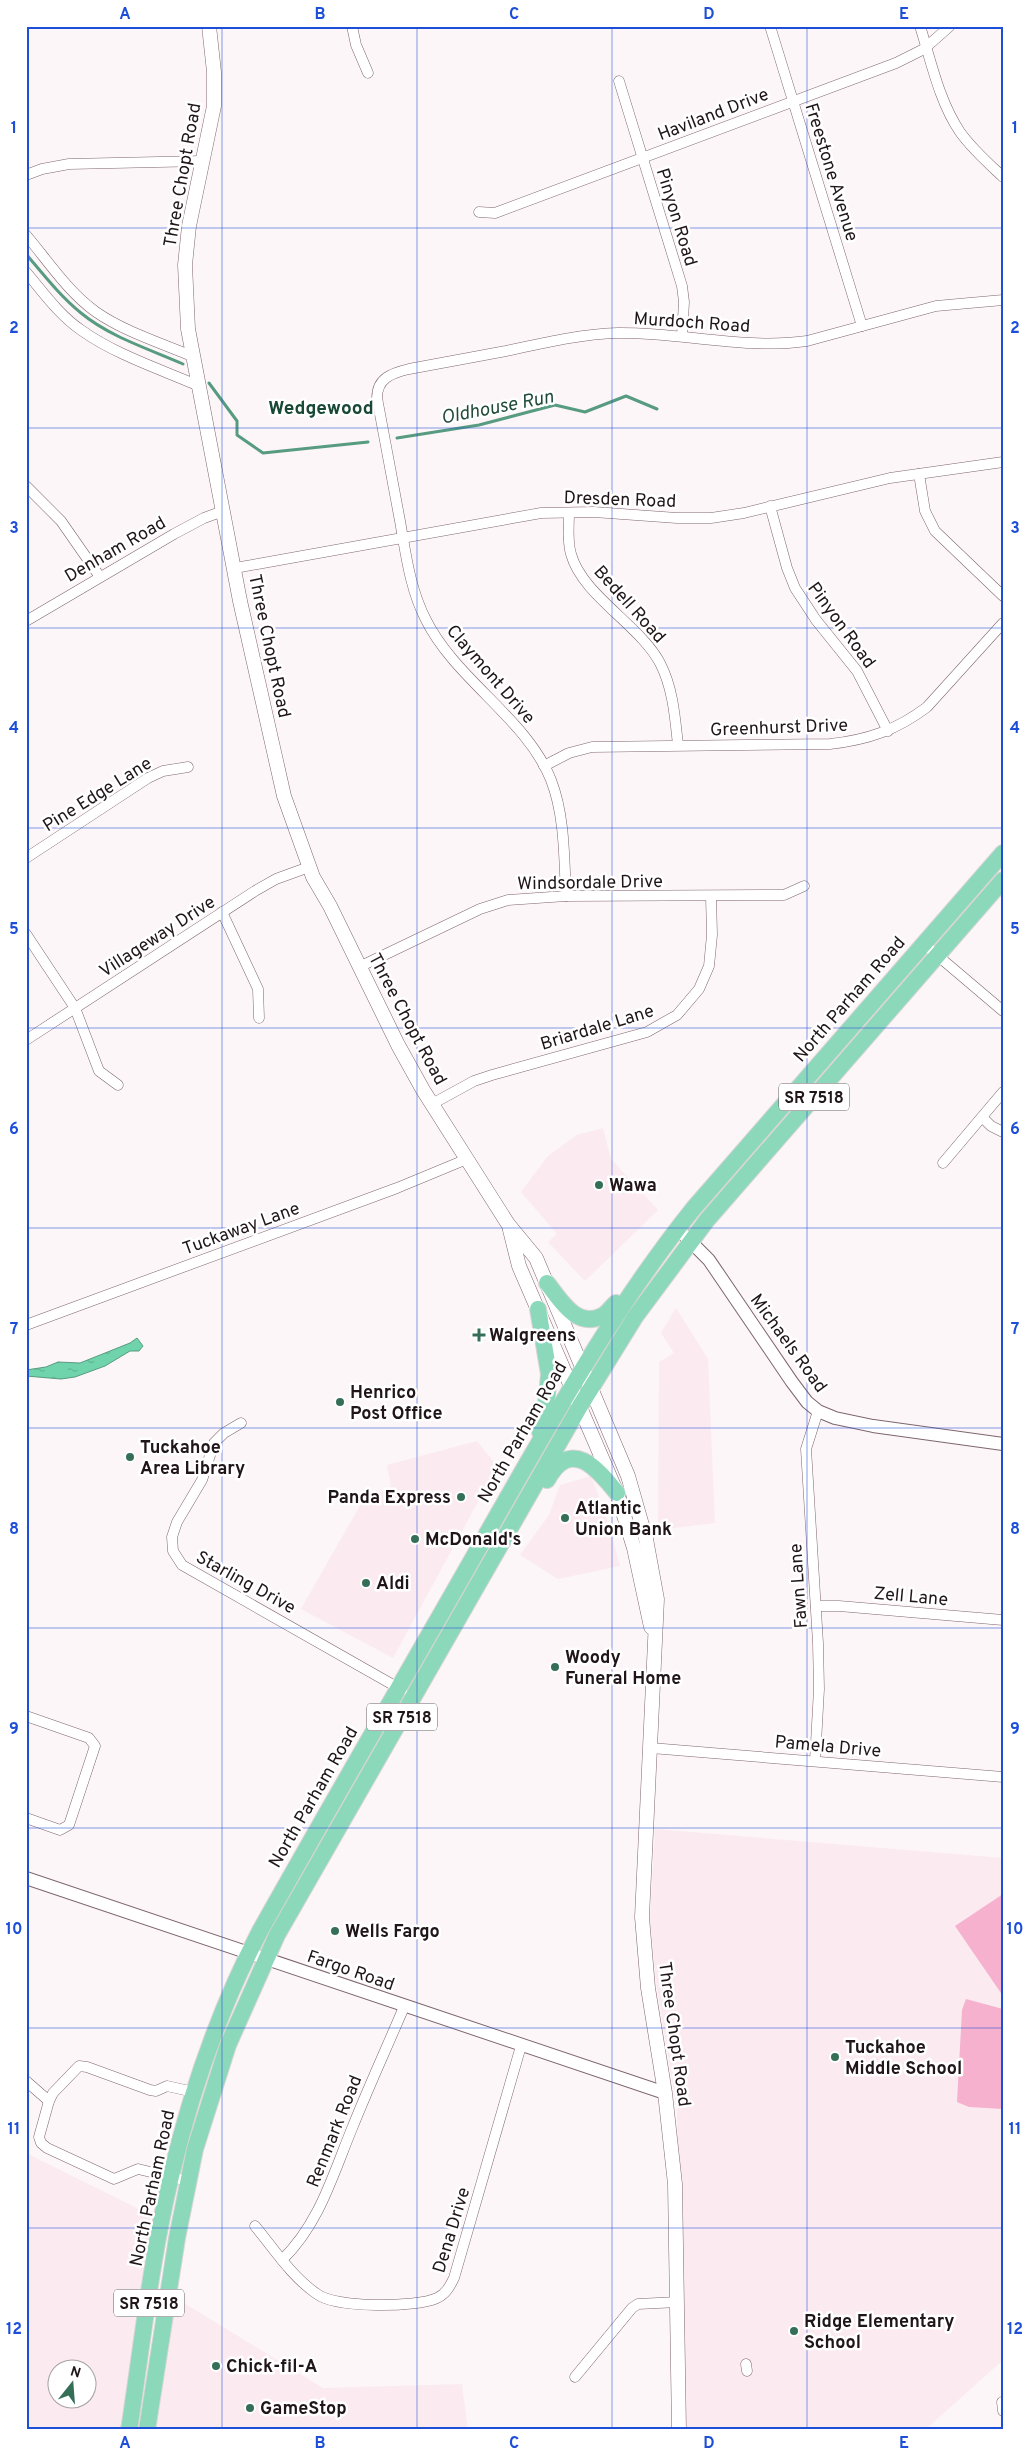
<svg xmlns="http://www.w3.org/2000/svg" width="1029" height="2456" font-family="Overpass,sans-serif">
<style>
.built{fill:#fbebf1;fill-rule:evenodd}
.green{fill:#f6b1ce}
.water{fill:url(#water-ripples);stroke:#579b80}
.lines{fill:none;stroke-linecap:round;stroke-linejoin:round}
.stream{stroke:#579b80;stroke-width:3}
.minor-casing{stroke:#7f6670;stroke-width:11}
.tertiary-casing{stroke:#7f6670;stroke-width:14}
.secondary-casing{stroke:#7f6670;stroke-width:15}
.trunk-casing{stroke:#d7d5d6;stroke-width:18}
.minor{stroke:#fff;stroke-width:10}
.tertiary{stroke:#fff;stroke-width:12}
.secondary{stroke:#fff;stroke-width:14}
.trunk{stroke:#8cd8ba;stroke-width:16}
.grid{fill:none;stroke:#1d4ed8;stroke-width:1;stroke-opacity:0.55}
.poi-dot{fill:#356f58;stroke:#fff;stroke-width:2}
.labels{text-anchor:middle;stroke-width:5;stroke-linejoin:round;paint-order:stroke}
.shield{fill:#fff;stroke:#635c5f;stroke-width:1}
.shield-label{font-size:16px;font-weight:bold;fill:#20161a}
.street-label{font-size:18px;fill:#20161a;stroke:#fff}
.poi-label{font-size:18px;font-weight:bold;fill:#20161a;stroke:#fff;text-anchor:start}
.water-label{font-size:19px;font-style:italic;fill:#204b3a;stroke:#fff}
.neighbourhood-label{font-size:19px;font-weight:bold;fill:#194836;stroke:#fff}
.neatline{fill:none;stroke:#1d4ed8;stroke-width:2}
.grid-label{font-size:16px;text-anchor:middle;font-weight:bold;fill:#1d4ed8}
</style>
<defs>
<pattern id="water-ripples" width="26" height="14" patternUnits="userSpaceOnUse" patternTransform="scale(1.25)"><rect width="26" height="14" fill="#6fd4ab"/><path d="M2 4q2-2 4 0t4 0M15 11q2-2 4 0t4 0" fill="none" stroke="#60b593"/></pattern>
</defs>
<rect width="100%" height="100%" fill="#fcf6f8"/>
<g class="built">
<path d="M603 1128 611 1159 658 1210 585 1281 548 1242 557 1234 521 1192 548 1156 577 1135Z"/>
<path d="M676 1308 708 1359 715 1523 658 1530 659 1362 674 1353 661 1333Z"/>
<path d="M477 1441 493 1461V1474L393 1658 301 1609 361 1504 391 1486 387 1465Z"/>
<path d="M591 1476 606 1516 620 1566 558 1579 520 1555 549 1515 560 1485Z"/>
<path d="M655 1829 1003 1858V2360L925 2430H679L677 2110 656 1982 650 1918Z"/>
<path d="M26 2153 151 2215 121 2430H26ZM88 2368V2398H58V2368Z"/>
<path d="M174 2297 323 2388 462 2384 468 2430H155Z"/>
</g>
<g class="green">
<path d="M1003 1894V1996L955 1926Z"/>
<path d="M966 1999 1003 2009V2109L969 2107 957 2102 962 2010Z"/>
</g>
<path class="water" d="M137 1338 143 1346 139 1351H130L105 1366 75 1377 61 1379 26 1376V1370L46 1367 58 1362 80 1363 130 1343Z"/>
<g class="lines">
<g class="stream">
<path d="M26 254C43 274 60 296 81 313 110 337 149 349 183 364"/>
<path d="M209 383 237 421V435L263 453 368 442"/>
<path d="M397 438 479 425 555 405 585 412 626 396 657 409"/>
</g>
<defs>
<g id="minor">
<path d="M352 26 356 45 368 73"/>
<path d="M770 26 862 326"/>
<path d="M920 26C931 61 939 101 960 132 972 149 988 163 1003 177"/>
<path d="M619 81 682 286 684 302 682 336"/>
<path d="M26 175 42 169 69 164 203 161"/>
<path d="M479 212 495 213 896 63 924 49 950 26"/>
<path d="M26 235C48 261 68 292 96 312 125 332 161 343 194 357"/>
<path d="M26 272C43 292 59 315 81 330 116 355 160 369 199 386"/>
<path d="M919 474 925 511 935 531 1003 596"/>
<path d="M26 486 61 521 100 577"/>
<path d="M770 506 787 568 795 588 816 620 857 671 888 731"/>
<path d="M569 513C569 526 567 541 571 554 582 595 640 625 660 663 673 688 675 717 678 745"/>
<path d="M235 568 541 513 594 512 677 518H711L744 513 890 478 1003 462"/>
<path d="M26 621 174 534 204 518 223 511"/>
<path d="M544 766 569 753 592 747 830 744C867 740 897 730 927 707L1003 623"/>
<path d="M26 858 148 778 163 771 188 767"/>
<path d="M566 896C564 858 565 816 551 780 527 719 456 680 426 620 410 589 406 555 400 521 392 480 385 439 377 398 377 378 392 373 409 369 441 363 474 357 506 351 543 343 580 334 618 333 681 332 744 350 807 341L936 306 1003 300"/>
<path d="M222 912 258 989 259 1018"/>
<path d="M26 934 75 1008 99 1071 118 1085"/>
<path d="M924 944 1003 1011"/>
<path d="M359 967 480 909 508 900 566 896 784 895 804 886"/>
<path d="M26 1040 255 891 276 879 309 867"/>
<path d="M432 1104 474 1081 492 1075 647 1032 677 1015 699 989 709 966 712 935 711 896"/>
<path d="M983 1118 991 1126 1003 1132"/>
<path d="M943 1163 1003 1092"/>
<path d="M26 1325 397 1188 467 1159"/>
<path d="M241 1423 224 1433 214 1443 202 1480 177 1522 172 1537 173 1551 182 1565 402 1690"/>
<path d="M816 1606H839L1003 1620"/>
<path d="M26 1716 89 1738 95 1746 69 1825 60 1830 26 1818"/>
<path d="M651 1748 1003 1777"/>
<path d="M815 1761 819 1689 818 1643 806 1449 818 1411"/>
<path d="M26 2081 49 2101"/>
<path d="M188 2181 138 2169 114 2179 47 2148 41 2143 39 2137 49 2101 53 2093 79 2066 87 2067 150 2090 156 2091 167 2086 194 2092"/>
<path d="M255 2226C274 2249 292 2277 317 2294 335 2308 416 2308 437 2298 446 2294 450 2286 454 2278L521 2046"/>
<path d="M282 2260C320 2223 333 2174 353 2126 369 2086 387 2047 404 2007"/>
<path d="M746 2364 747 2371"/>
<path d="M575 2377 632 2308 638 2304 678 2302"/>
<path d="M1002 2402 1003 2411"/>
</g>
<g id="tertiary">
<path d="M678 1229 709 1260 792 1382 807 1402 818 1411 835 1418 873 1426 1003 1444"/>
<path d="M26 1878 665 2093"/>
</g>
<g id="secondary">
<path d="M209 26 214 72V106L189 226 185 265 188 329 240 601 284 796 313 877 330 906 398 1045 423 1090 508 1224 536 1258 628 1476 646 1539 657 1599 642 1917 648 1988 665 2093 675 2184 679 2430"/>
<path d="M510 1230 519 1266 617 1493 634 1548 651 1627"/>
</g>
<g id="trunk">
<path d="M547 1283C560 1299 576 1329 602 1316 608 1313 611 1307 616 1303"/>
<path d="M538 1309 549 1374 547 1397 540 1432"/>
<path d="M547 1480C571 1437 597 1468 617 1493"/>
<path d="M129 2430C142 2346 151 2258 171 2176 191 2091 220 2008 260 1931 335 1797 413 1664 489 1530 552 1420 613 1309 693 1209L1003 853"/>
<path d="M147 2430 177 2238 195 2149 228 2045 277 1935 580 1406 635 1317 707 1220 1003 880"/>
</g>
</defs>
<use href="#minor" class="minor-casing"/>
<use href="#tertiary" class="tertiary-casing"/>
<use href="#secondary" class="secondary-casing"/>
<use href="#trunk" class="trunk-casing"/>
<use href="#minor" class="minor"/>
<use href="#tertiary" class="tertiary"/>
<use href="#secondary" class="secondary"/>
<use href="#trunk" class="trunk"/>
</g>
<path class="grid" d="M222 26V2430M417 26V2430M612 26V2430M807 26V2430M26 228H1003M26 428H1003M26 628H1003M26 828H1003M26 1028H1003M26 1228H1003M26 1428H1003M26 1628H1003M26 1828H1003M26 2028H1003M26 2228H1003"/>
<g class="poi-dot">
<circle cx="599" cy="1185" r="5"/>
<path d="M476.5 1327.5h5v5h5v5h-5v5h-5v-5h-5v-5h5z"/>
<circle cx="340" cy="1402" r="5"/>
<circle cx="130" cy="1457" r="5"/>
<circle cx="461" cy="1497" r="5"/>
<circle cx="565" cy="1518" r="5"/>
<circle cx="415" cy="1539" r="5"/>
<circle cx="366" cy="1583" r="5"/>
<circle cx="555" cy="1667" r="5"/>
<circle cx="335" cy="1931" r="5"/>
<circle cx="835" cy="2057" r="5"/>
<circle cx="794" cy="2331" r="5"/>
<circle cx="216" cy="2366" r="5"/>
<circle cx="250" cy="2408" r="5"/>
</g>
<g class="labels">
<g class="shield">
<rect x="779" y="1083.5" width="70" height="27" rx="4"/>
<rect x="367" y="1703.5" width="70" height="27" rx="4"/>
<rect x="114" y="2289.5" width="70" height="27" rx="4"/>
</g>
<g class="shield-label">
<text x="814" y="1103">SR 7518</text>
<text x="402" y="1723">SR 7518</text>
<text x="149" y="2309">SR 7518</text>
</g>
<g class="street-label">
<text transform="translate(713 114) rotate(-21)" y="6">Haviland Drive</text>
<text transform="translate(832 172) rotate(73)" y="6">Freestone Avenue</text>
<text transform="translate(182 175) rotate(-80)" y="6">Three Chopt Road</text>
<text transform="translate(677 217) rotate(73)" y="6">Pinyon Road</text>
<text transform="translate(692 322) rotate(4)" y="6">Murdoch Road</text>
<text transform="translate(620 499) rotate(2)" y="6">Dresden Road</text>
<text transform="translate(115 549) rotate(-30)" y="6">Denham Road</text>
<text transform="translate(630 604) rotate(48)" y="6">Bedell Road</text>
<text transform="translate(842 625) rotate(54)" y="6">Pinyon Road</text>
<text transform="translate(270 646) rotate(78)" y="6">Three Chopt Road</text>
<text transform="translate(491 674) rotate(49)" y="6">Claymont Drive</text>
<text transform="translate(779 727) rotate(-2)" y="6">Greenhurst Drive</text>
<text transform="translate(97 794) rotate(-32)" y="6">Pine Edge Lane</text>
<text transform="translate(590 882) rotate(-1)" y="6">Windsordale Drive</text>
<text transform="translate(157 936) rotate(-33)" y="6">Villageway Drive</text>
<text transform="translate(849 999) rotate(-49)" y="6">North Parham Road</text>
<text transform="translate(408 1019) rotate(62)" y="6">Three Chopt Road</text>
<text transform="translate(597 1027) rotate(-17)" y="6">Briardale Lane</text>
<text transform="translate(241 1228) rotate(-20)" y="6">Tuckaway Lane</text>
<text transform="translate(789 1343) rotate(54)" y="6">Michaels Road</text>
<text transform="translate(522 1432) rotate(-60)" y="6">North Parham Road</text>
<text transform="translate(246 1582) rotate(29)" y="6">Starling Drive</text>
<text transform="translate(798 1586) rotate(-94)" y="6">Fawn Lane</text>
<text transform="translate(911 1596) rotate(5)" y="6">Zell Lane</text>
<text transform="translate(828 1746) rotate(5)" y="6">Pamela Drive</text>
<text transform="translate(313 1797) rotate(-60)" y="6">North Parham Road</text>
<text transform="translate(351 1970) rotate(19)" y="6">Fargo Road</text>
<text transform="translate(675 2034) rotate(82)" y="6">Three Chopt Road</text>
<text transform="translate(334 2131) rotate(-68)" y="6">Renmark Road</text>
<text transform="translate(152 2188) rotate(-78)" y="6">North Parham Road</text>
<text transform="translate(451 2230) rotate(-73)" y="6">Dena Drive</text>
</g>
<g class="poi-label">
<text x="609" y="1191">Wawa</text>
<text x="489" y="1341">Walgreens</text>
<text x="350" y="1398">Henrico<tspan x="350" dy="21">Post Office</tspan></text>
<text x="140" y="1453">Tuckahoe<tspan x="140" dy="21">Area Library</tspan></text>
<text x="451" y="1503" text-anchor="end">Panda Express</text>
<text x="575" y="1514">Atlantic<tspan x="575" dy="21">Union Bank</tspan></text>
<text x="425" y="1545">McDonald's</text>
<text x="376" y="1589">Aldi</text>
<text x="565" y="1663">Woody<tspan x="565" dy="21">Funeral Home</tspan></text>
<text x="345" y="1937">Wells Fargo</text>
<text x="845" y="2053">Tuckahoe<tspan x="845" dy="21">Middle School</tspan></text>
<text x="804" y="2327">Ridge Elementary<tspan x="804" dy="21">School</tspan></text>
<text x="226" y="2372">Chick-fil-A</text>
<text x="260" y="2414">GameStop</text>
</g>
<g class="water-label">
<text transform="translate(497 406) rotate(-11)" y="7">Oldhouse Run</text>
</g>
<g class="neighbourhood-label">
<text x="321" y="414">Wedgewood</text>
</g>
</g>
<rect width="1029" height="2456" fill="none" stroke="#ffffff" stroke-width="55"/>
<g transform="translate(72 2384) rotate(17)"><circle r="24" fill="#ffffff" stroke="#a6a2a3"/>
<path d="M0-4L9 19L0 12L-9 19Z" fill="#356f58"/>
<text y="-8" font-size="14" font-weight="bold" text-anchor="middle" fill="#20161a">N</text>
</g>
<rect x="28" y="28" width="974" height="2400" class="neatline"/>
<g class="grid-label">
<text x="125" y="19">A</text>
<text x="320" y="19">B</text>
<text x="514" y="19">C</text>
<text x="709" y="19">D</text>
<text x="904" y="19">E</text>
<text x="14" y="133">1</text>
<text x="1015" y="133">1</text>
<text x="14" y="333">2</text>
<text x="1015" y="333">2</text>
<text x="14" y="533">3</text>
<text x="1015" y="533">3</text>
<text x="14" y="733">4</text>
<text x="1015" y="733">4</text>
<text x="14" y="934">5</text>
<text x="1015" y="934">5</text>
<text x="14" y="1134">6</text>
<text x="1015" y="1134">6</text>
<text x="14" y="1334">7</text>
<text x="1015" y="1334">7</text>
<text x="14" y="1534">8</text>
<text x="1015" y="1534">8</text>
<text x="14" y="1734">9</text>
<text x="1015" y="1734">9</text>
<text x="14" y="1934">10</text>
<text x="1015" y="1934">10</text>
<text x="14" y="2134">11</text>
<text x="1015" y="2134">11</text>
<text x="14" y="2334">12</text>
<text x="1015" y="2334">12</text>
<text x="125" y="2448">A</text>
<text x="320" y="2448">B</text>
<text x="514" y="2448">C</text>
<text x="709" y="2448">D</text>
<text x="904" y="2448">E</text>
</g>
</svg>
